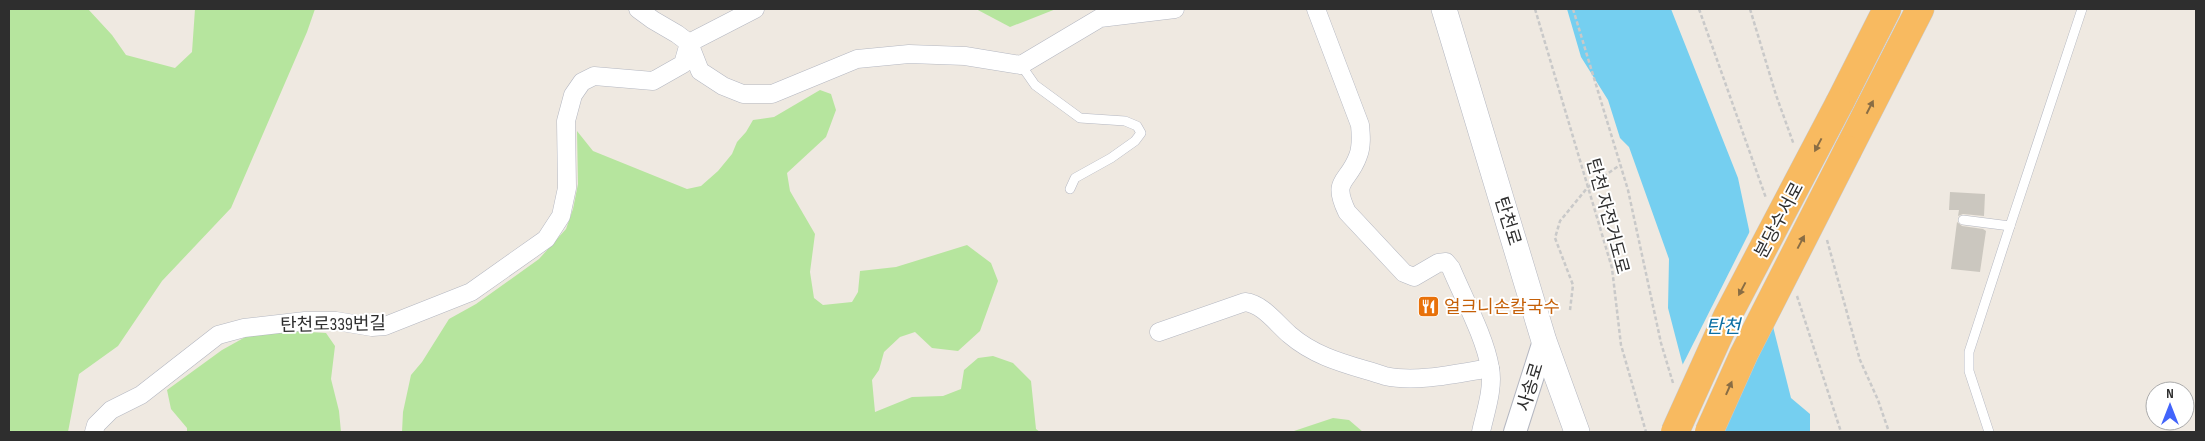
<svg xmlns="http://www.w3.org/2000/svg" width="2205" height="441" font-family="'Sofia Sans Condensed','Noto Sans KR',sans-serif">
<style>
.green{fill:#b6e59e}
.water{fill:#75cff0}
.pier{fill:#efe9e1}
.building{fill:#cbc7bf}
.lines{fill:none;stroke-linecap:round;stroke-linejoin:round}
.service-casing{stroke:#b4b7c1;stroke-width:10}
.minor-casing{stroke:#b4b7c1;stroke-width:19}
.tertiary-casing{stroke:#b4b7c1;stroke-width:24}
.secondary-casing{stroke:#b4b7c1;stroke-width:26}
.trunk-casing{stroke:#c9c9c9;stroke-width:29}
.path{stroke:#c9c9c9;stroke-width:2.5;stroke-dasharray:4 2.5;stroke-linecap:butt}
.service{stroke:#fff;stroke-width:9}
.minor{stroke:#fff;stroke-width:18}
.tertiary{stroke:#fff;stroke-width:22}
.secondary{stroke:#fff;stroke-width:25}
.trunk{stroke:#f8ba60;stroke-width:28}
.trunk-bridge-casing{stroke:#c9c9c9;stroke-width:29;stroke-linecap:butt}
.trunk-bridge{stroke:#f8ba60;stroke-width:28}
.oneway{fill:#896d44}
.labels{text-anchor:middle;stroke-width:4;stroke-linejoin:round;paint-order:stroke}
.street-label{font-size:18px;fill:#2e2e2e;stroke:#fff}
.food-label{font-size:18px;fill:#c56008;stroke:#fff;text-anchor:start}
.water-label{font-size:19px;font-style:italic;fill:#0d6fa3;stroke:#fff}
</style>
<rect width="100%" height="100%" fill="#efe9e1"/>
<g class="green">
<path d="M9 9H88L112 35 126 55 175 68 192 52 195 9H315L307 32 231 208 162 281 118 346 79 374 68 432H9Z"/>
<path d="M976 9H1056L1010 27Z"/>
<path d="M820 90 831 94 836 110 826 137 787 173 790 191 815 234 810 272 814 298 823 305 852 302 858 292 860 271 896 267 967 245 991 263 998 281 980 331 958 351 932 348 915 332 900 337 884 352 879 370 872 380 875 412 912 397 943 396 961 389 964 370 978 358 993 356 1013 363 1031 381 1036 429 1040 432H402L403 412 411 375 422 362 449 319 476 304 539 259 566 229 573 209 578 184 577 131 593 151 687 189 701 186 718 171 732 154 737 142 746 132 753 120 774 117Z"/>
<path d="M293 331 326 333 335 346 331 379 339 411 341 432H187V428L171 409 167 390 222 350 249 335Z"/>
<path d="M1333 418 1349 420 1363 432H1291Z"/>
</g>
<path class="water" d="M1567 9H1671L1738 178 1751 239 1791 398 1810 414V432H1705L1682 362 1668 308 1669 259 1629 147 1620 138 1608 100 1581 57Z"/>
<path class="pier" d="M1751 229 1774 322 1724 432H1703L1681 368Z"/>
<g class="building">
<path d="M1950 192 1985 194 1984 216 1963 214 1958 216 1959 210H1949Z"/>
<path d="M1957 222 1962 226 1983 229 1986 231 1980 272 1951 269Z"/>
</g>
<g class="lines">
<defs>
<g id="service">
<path d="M1021 65 1035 85 1080 118 1125 121 1137 126 1141 133 1135 141 1111 158 1075 178 1070 189"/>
<path d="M1963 220 2010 226 2082 9"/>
<path d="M1989 432 1969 371V352L2010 226"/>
</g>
<g id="minor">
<path d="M638 9 653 20 677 34 689 43 700 71 723 86 743 94H772L857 59 909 54 965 56 1021 65 1100 18 1175 9"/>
<path d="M1316 9 1360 125C1361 135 1362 146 1358 156 1348 184 1331 178 1347 212L1404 273 1414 277 1438 263 1446 262 1451 268C1463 297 1485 337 1490 368 1494 388 1485 413 1481 432"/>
<path d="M1159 332 1245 302C1263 304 1277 324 1290 335 1318 359 1351 365 1385 376 1417 383 1459 373 1490 368"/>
<path d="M94 432 96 425 111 410 141 395 218 335 244 328 305 321H336L372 327 385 326 471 292 546 239 561 216 567 188 566 121 573 95 582 82 594 76 653 81 683 64 689 43 755 9"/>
</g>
<path id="tertiary" d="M1515 432 1544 341"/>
<path id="secondary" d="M1444 9 1544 341 1577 432"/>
<g id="trunk">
<path d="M1840 102 1887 9"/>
<path d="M1848 150 1920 9"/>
</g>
</defs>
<use href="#service" class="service-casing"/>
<use href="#minor" class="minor-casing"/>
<use href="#tertiary" class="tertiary-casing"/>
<use href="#secondary" class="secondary-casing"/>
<use href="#trunk" class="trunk-casing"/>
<g class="path">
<path d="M1535 9 1612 268 1621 345 1646 432"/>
<path d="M1573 9 1628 190 1661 343 1673 383"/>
<path d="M1699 9 1766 198"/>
<path d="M1750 9 1776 95 1794 145"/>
<path d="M1827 240 1860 360 1878 400 1889 432"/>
<path d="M1797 296 1841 432"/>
<path d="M1570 310 1573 285 1555 238 1560 221 1588 187 1620 165"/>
</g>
<use href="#service" class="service"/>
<use href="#minor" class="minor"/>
<use href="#tertiary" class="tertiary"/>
<use href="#secondary" class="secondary"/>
<use href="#trunk" class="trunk"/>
<defs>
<g id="trunk-bridge">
<path d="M1675 432 1727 317 1840 102"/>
<path d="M1709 432 1744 354 1848 150"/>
</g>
</defs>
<use href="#trunk-bridge" class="trunk-bridge-casing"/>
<use href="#trunk-bridge" class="trunk-bridge"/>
</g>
<defs><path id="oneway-solid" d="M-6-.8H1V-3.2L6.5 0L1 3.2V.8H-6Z" transform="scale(1.25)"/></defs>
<g class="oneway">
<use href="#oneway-solid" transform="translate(1870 107) rotate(-63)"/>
<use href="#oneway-solid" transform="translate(1818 145) rotate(118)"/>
<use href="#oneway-solid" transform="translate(1801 242) rotate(-62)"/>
<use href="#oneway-solid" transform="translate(1742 289) rotate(118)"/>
<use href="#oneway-solid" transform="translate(1729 388) rotate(-66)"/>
</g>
<defs>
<symbol id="restaurant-square" viewBox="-11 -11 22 22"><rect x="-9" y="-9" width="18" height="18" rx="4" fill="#e8710a" stroke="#fff"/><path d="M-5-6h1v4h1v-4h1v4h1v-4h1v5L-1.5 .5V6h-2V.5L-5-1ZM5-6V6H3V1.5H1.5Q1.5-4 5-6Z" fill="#fff"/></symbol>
</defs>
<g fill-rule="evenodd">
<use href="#restaurant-square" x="1416" y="294" width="25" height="25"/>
</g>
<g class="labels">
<g class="street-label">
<text transform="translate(1608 216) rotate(75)" y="6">탄천 자전거도로</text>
<text transform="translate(1779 220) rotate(-62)" y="6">분당수서로</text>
<text transform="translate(1508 221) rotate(73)" y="6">탄천로</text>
<text transform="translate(333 324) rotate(-1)" y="6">탄천로339번길</text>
<text transform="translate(1530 387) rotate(-73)" y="6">사송로</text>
</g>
<g class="food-label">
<text x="1444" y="313">얼크니손칼국수</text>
</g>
<g class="water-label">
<text x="1723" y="333">탄천</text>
</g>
</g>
<rect width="2205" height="441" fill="none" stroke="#2e2e2e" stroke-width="20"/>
<g transform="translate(2170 406)"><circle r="24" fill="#ffffff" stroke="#ababab"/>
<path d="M0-4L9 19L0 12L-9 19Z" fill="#4264fb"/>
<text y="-8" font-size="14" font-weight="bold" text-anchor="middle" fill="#2e2e2e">N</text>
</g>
</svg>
